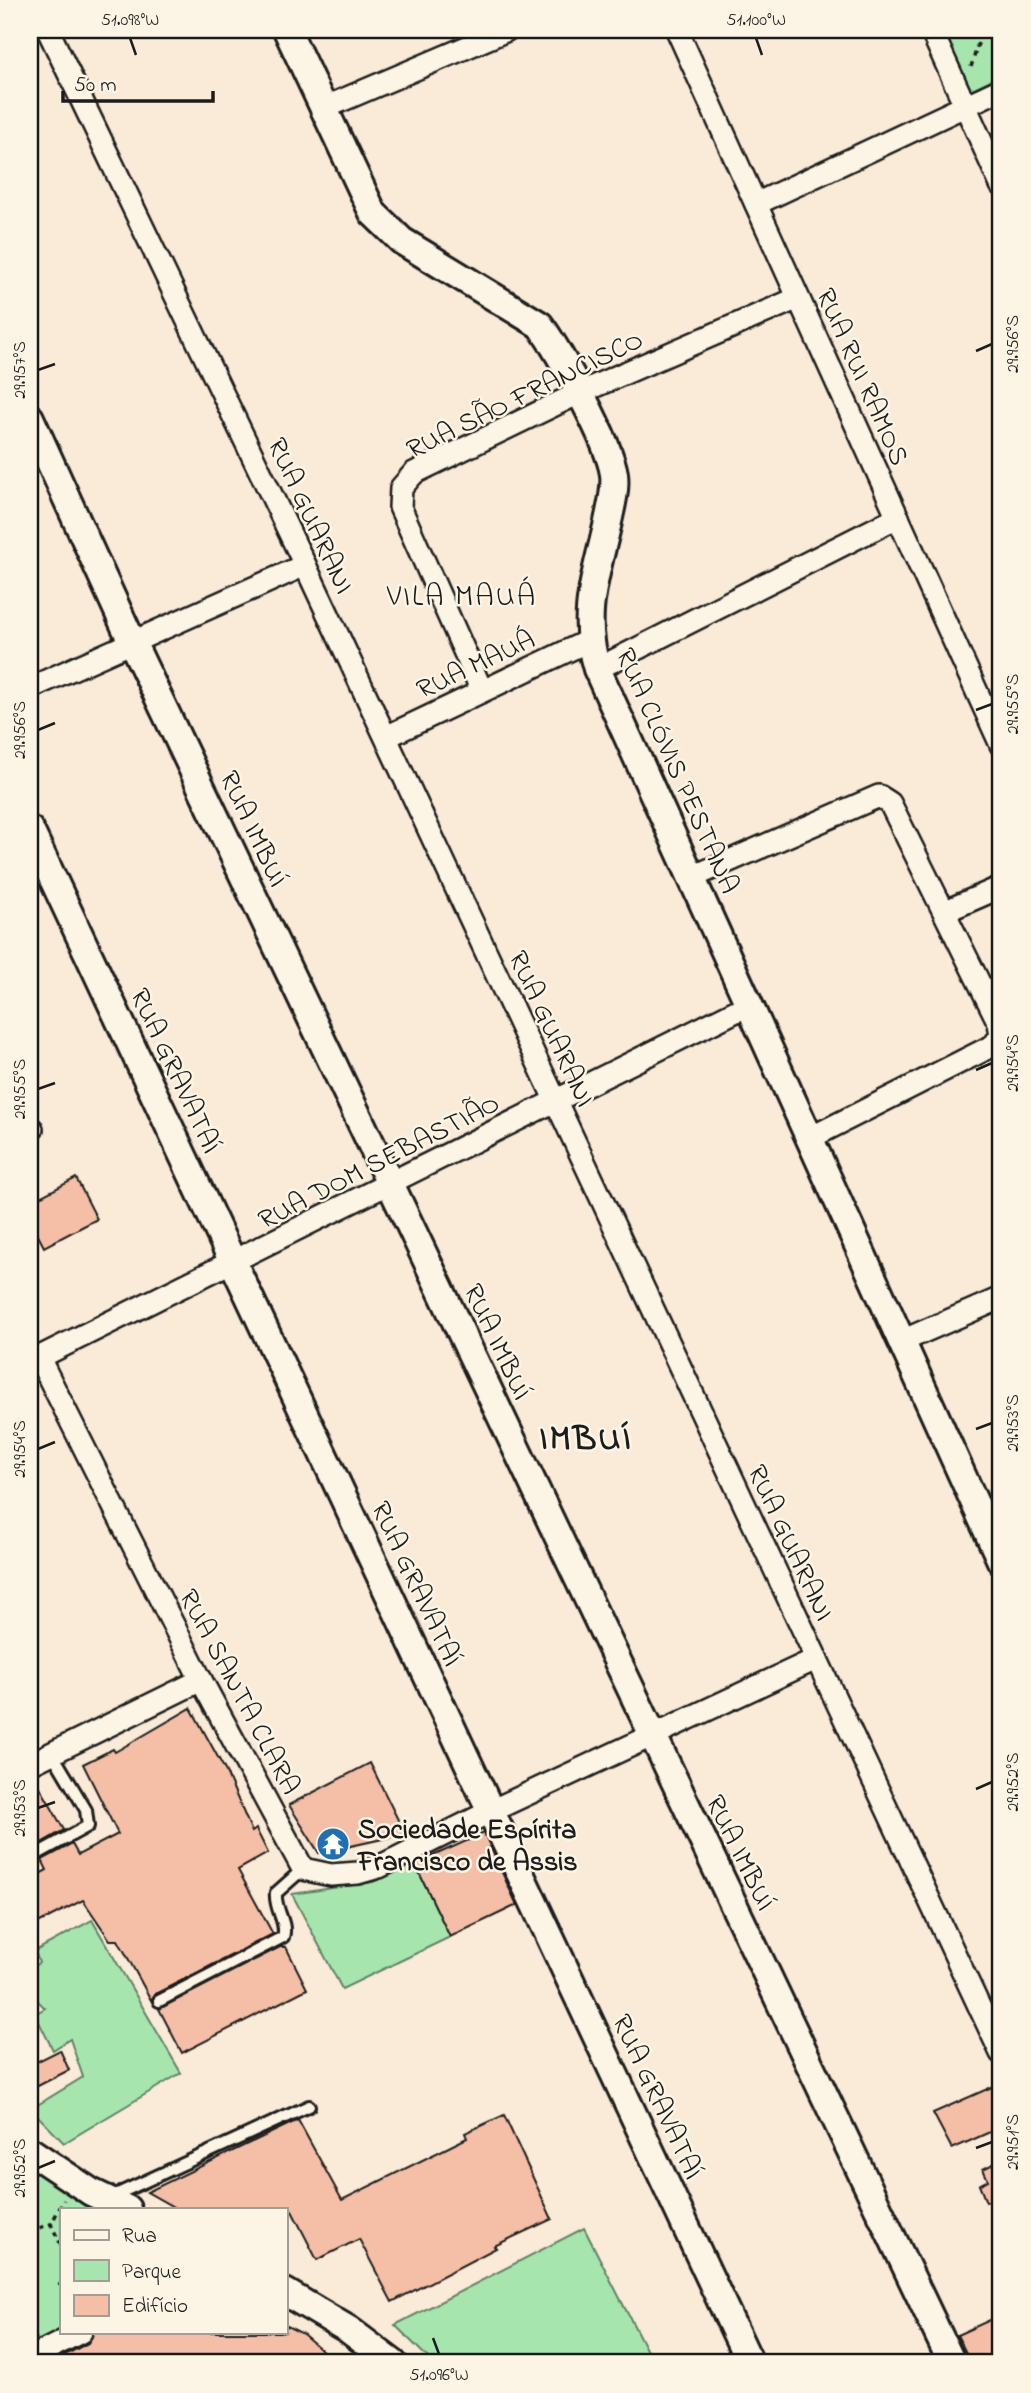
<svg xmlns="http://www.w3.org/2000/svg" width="1031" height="2393" font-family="'Indie Flower',sans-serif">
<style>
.green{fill:#a6e6ae;stroke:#618165;stroke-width:2}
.building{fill:#f4bfa6;stroke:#1c1c1c;stroke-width:2}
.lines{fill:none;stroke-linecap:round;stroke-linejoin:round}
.service-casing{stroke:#1c1c1c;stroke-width:16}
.minor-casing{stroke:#1c1c1c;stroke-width:26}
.tertiary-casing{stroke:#1c1c1c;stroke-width:32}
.path{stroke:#1c1c1c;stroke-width:3.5;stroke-dasharray:5 5;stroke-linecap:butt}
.service{stroke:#fcf5e5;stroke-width:10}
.minor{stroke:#fcf5e5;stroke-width:21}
.tertiary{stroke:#fcf5e5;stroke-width:26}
.ticks{fill:none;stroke:#1c1c1c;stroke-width:2.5}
.labels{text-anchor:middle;stroke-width:5;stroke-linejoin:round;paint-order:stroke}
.street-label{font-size:28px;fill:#1c1c1c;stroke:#fcf5e5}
.poi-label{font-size:28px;font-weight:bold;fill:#1c1c1c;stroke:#fcf5e5;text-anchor:start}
.neighbourhood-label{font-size:30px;letter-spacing:2px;fill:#1c1c1c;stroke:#fcf5e5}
.district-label{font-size:35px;font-weight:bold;letter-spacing:2px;fill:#1c1c1c;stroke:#fcf5e5}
.neatline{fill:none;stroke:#1c1c1c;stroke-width:2.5}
.ticks-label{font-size:18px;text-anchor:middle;fill:#1c1c1c}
</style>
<rect width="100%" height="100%" fill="#faead8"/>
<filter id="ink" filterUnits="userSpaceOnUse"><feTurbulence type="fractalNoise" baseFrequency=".0143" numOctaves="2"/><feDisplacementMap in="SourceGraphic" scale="14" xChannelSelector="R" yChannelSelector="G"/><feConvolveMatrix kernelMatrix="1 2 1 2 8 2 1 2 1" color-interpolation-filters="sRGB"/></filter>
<g filter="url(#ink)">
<g class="green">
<path d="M944 30H1001V75L970 90Z"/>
<path d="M415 1864 450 1937 342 1989 292 1894 373 1882Z"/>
<path d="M92 1920 181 2073 64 2143 31 2109 83 2077 70 2039 53 2050 35 2014 45 2008 30 1993V1968L39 1963 35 1951Z"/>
<path d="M30 2169 96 2209H61V2331L39 2343 30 2324Z"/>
<path d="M584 2228 653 2363H433L395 2325Z"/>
</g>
<g class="building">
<path d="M76 1178 97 1219 44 1247 30 1220V1202Z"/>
<path d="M191 1708 226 1772 252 1832 256 1829 268 1853 238 1870 273 1934 155 1994 151 2000 118 1940H110L83 1900 30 1927V1879L47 1870 42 1860 72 1844 78 1855 118 1834 83 1764 113 1749 115 1752Z"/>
<path d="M370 1763 405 1834 319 1853 289 1805Z"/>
<path d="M34 1776 64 1830 34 1847 30 1839V1777Z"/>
<path d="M484 1833 517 1905 450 1937 415 1864Z"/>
<path d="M280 1947H286L307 1989 182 2053 159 2009Z"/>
<path d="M60 2050 69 2070 30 2090V2065Z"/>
<path d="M994 2086 1001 2101V2127L952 2149 933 2113Z"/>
<path d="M504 2115 552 2219 494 2246 496 2248 392 2302 359 2239 317 2260 291 2209H177L147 2192 298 2120 342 2200 467 2138 465 2133Z"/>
<path d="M1001 2160V2208L996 2198 986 2202 979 2185 988 2180 983 2169Z"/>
<path d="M1001 2315V2363H971L957 2335Z"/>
<path d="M285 2325 303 2334 337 2363H68L63 2356 88 2343 94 2332H285Z"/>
</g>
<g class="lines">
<defs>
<g id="service">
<path d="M30 1858 88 1826 86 1810 52 1753"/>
<path d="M159 2001 283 1937C288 1923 274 1909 276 1893L303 1869"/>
<path d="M111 2197 309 2106"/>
</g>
<g id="minor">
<path d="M48 30 305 565 1001 2053"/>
<path d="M677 30 1001 745"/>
<path d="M931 30 1001 185"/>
<path d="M324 108 507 30"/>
<path d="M756 204 1001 89"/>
<path d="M597 669 898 517"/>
<path d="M30 688 305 565"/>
<path d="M482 691 400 507 401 488 414 473 579 393 798 298"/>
<path d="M386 737 588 641"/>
<path d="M690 878 879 796 890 803 999 1023 1001 1035 994 1045 810 1138"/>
<path d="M946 911 1001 887"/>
<path d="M30 1130 32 1129"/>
<path d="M902 1341 1001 1298"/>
<path d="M39 1358 201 1680 303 1869 331 1875 358 1873 379 1867 491 1811 816 1659"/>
<path d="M30 1362 750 1004"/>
<path d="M30 1764 201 1680"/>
<path d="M30 2358 81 2332"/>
</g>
<g id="tertiary">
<path d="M287 30 373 213 402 241 540 325C560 353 609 441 614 474 616 490 611 507 608 522 596 576 580 615 597 669L1001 1561"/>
<path d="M30 418 132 642 952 2363"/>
<path d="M30 830 750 2363"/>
<path d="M30 2151 91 2192 127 2209"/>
<path d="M285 2292 349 2330 393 2363"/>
</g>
</defs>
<use href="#service" class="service-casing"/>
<use href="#minor" class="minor-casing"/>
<use href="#tertiary" class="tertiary-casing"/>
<g class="path">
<path d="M971 67 982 30"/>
<path d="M30 2231 51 2224"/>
<path d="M61 2245 51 2224 64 2200"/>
<path d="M59 2286 61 2283"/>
</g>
<use href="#service" class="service"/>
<use href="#minor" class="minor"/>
<use href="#tertiary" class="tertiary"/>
</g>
</g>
<path class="ticks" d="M130 38 136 55M756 38 762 55M976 351 992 344M38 370 55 364M976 710 992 704M38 730 55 723M976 1070 992 1063M38 1089 55 1083M976 1429 992 1423M38 1449 55 1442M976 1789 992 1782M38 1808 55 1802M976 2148 992 2142M38 2168 55 2161M433 2338 439 2354"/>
<defs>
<symbol id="temple-disc" viewBox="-11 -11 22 22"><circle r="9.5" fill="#1f6fb2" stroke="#fcf5e5"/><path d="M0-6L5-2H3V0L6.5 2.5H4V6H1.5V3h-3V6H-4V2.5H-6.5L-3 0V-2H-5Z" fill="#fff"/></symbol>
</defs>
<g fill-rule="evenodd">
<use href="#temple-disc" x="314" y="1825" width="38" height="38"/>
</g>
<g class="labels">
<g class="street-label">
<text transform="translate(864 376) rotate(66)" y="10">RUA RUI RAMOS</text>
<text transform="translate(524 393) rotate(-26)" y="10">RUA SÃO FRANCISCO</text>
<text transform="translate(312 515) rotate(65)" y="10">RUA GUARANI</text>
<text transform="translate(475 663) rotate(-25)" y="10">RUA MAUÁ</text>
<text transform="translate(679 770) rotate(66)" y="10">RUA CLÓVIS PESTANA</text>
<text transform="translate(255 828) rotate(65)" y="10">RUA IMBUÍ</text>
<text transform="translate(553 1028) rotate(65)" y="10">RUA GUARANI</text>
<text transform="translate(177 1070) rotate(65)" y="10">RUA GRAVATAÍ</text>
<text transform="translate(378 1160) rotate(-27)" y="10">RUA DOM SEBASTIÃO</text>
<text transform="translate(499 1341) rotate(65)" y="10">RUA IMBUÍ</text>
<text transform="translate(792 1542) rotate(65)" y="10">RUA GUARANI</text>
<text transform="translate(418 1583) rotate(65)" y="10">RUA GRAVATAÍ</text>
<text transform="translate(241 1691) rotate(62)" y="10">RUA SANTA CLARA</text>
<text transform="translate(742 1852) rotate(64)" y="10">RUA IMBUÍ</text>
<text transform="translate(659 2096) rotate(65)" y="10">RUA GRAVATAÍ</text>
</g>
<g class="poi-label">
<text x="358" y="1838">Sociedade Espírita<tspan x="358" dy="32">Francisco de Assis</tspan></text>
</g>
<g class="neighbourhood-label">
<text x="462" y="605">VILA MAUÁ</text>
</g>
<g class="district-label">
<text x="586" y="1449">IMBUÍ</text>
</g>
</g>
<rect width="1031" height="2393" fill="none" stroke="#fcf5e5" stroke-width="77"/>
<rect x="60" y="2208" width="228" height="126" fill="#fcf5e5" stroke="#a29e95" stroke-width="2"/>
<rect x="74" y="2230" width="35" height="10" fill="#fcf5e5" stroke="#a29e95" stroke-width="2"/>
<text x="122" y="2242" font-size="21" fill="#1c1c1c">Rua</text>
<rect x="74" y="2260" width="35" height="21" fill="#a6e6ae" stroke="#a29e95" stroke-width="2"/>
<text x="122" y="2278" font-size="21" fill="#1c1c1c">Parque</text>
<rect x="74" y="2295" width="35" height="21" fill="#f4bfa6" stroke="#a29e95" stroke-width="2"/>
<text x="122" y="2312" font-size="21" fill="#1c1c1c">Edifício</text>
<path d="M63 91v10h150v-10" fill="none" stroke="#1c1c1c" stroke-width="3.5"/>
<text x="74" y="91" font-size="21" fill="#1c1c1c" stroke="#fcf5e5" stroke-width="5" paint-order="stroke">50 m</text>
<rect x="38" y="38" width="954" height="2316" class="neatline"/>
<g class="ticks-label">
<text x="130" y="25">51.098°W</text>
<text x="756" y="25">51.100°W</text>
<text transform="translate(1012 344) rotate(-90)" y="6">29.956°S</text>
<text transform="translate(19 370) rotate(-90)" y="6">29.957°S</text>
<text transform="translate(1012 704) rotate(-90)" y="6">29.955°S</text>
<text transform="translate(19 730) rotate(-90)" y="6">29.956°S</text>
<text transform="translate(1012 1063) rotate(-90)" y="6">29.954°S</text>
<text transform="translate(19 1089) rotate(-90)" y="6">29.955°S</text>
<text transform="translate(1012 1423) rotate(-90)" y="6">29.953°S</text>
<text transform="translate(19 1449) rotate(-90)" y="6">29.954°S</text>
<text transform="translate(1012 1782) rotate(-90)" y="6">29.952°S</text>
<text transform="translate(19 1808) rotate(-90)" y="6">29.953°S</text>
<text transform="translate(1012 2142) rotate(-90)" y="6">29.951°S</text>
<text transform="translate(19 2168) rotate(-90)" y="6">29.952°S</text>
<text x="439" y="2380">51.096°W</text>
</g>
</svg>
